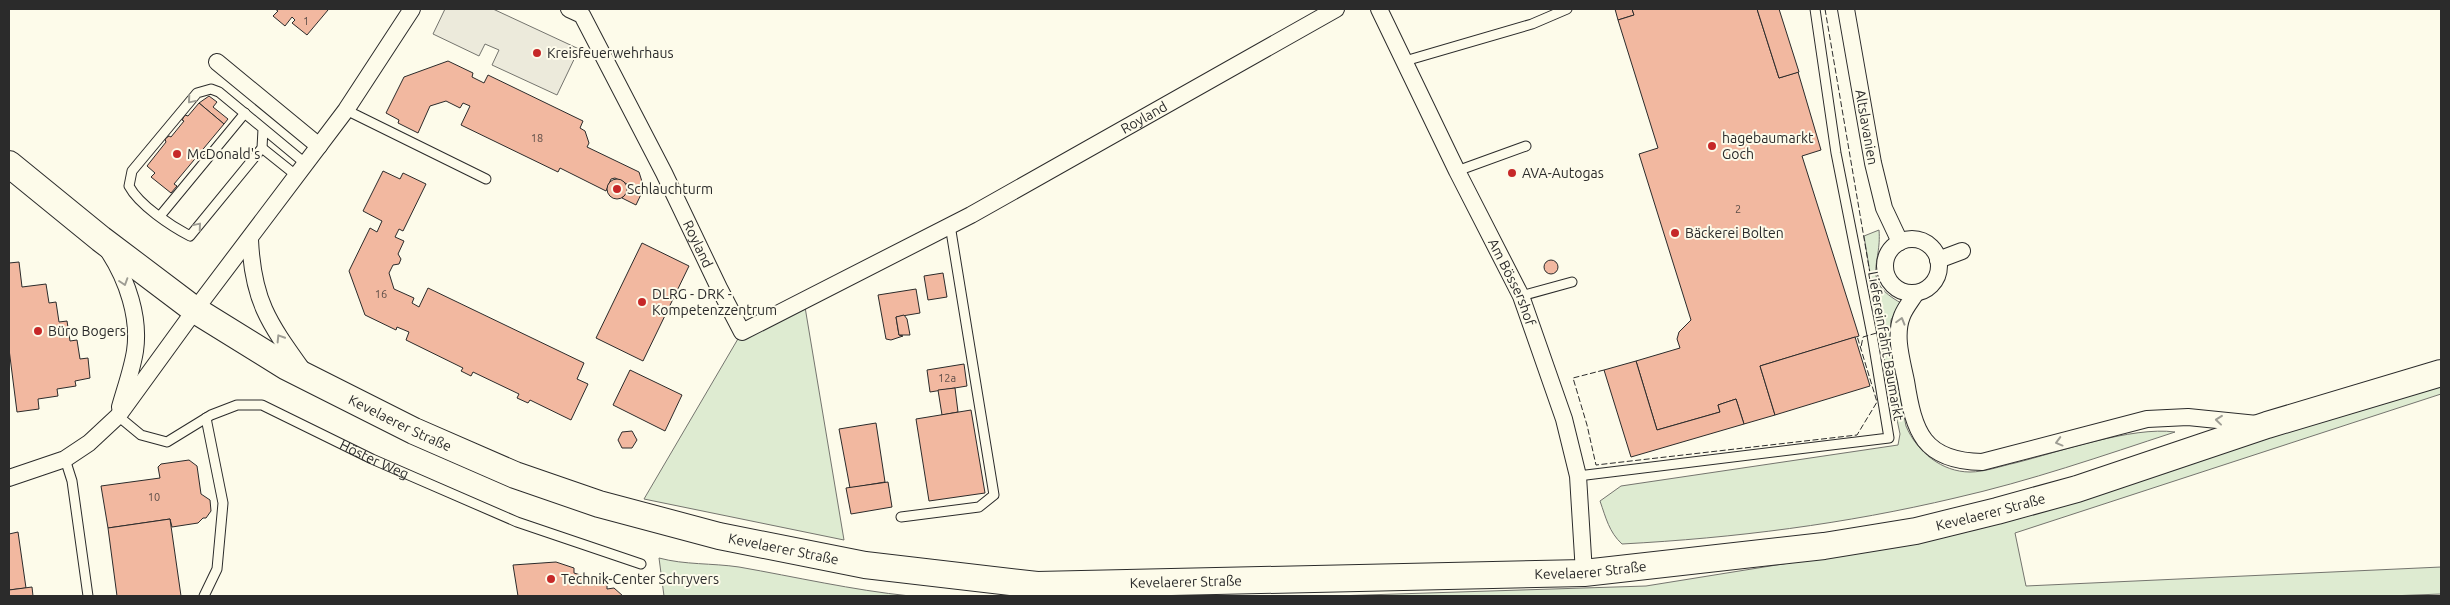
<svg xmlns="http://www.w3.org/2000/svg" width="2450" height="605" font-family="Ubuntu,sans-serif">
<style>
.green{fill:#deebd1;stroke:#74746e}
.parking{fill:#eceadb;stroke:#74746e}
.building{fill:#f2b8a0;stroke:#2b2b2b}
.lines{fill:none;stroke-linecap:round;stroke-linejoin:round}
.lane-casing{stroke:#2b2b2b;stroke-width:11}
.street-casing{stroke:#2b2b2b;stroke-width:18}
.primary-casing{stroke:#2b2b2b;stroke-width:28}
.lane{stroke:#fdfbea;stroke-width:9}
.street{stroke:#fdfbea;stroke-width:16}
.primary{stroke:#fdfbea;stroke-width:26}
.fence{stroke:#2b2b2b;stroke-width:1;stroke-dasharray:6 2.5;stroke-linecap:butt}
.oneway{stroke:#9e9d94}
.poi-dot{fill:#c62828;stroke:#fdfbea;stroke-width:2}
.labels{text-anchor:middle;stroke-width:4;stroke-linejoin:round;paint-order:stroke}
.number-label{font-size:11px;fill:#5d4e48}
.poi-label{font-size:14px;fill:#2b2b2b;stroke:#fdfbea;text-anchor:start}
.street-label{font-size:14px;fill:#2b2b2b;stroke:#fdfbea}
</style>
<rect width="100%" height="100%" fill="#fdfbea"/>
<g class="green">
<path d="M1879 230C1882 265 1860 280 1901 303L1891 320 1890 344 1906 426C1917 452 1942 472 1970 472 1985 472 2001 466 2015 463 2059 452 2132 426 2175 432 2102 456 2030 481 1955 498 1845 524 1735 538 1622 544 1609 532 1606 518 1600 501L1621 486 1898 445 1900 434 1883 352 1864 236Z"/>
<path d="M804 301 844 540 644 499 742 332Z"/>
<path d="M2441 384V394L2015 533 2026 586 2441 567V594L2389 596H1334L1646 586 1932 540Z"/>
<path d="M659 558C685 565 712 563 739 567 796 577 852 590 910 596H664Z"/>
</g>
<path class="parking" d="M445 9H493L579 49 557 95 492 65 499 50 485 44 479 56 433 34Z"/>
<g class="building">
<path d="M275 9H326L328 10 307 35 292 23 295 20 292 17 285 26 273 16 278 11Z"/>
<path d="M1615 9H1632L1634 15 1618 20Z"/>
<path d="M1632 9H1757L1779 78 1798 72 1821 150 1802 156 1859 336 1760 366 1775 415 1744 424 1736 399 1718 405 1720 412 1657 430 1636 361 1680 348 1677 339 1679 332 1691 320 1639 154 1658 148 1618 20 1634 15Z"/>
<path d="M1757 9H1779L1799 72 1779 78Z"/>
<path d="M448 61 473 73 472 77 484 83 488 75 583 121 580 128 585 131 589 143 587 147 639 172 644 188 636 205 622 198 627 187V184L615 178 611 179 606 191 560 168 558 172 461 125 470 106 463 103 460 108 446 101 430 106 418 133 398 123 399 120 386 113 404 77Z"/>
<path d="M209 96 217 102 213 107 228 119 224 124 199 103Z"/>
<path d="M199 103 224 124 174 184 177 186 171 193 151 177 155 173 147 166 166 142 165 139 169 136 171 137 184 121 182 120 185 115 188 116Z"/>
<path d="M383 171 400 179 403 173 426 184 403 231 399 229 395 237 404 241 398 254 401 259 399 264 393 265 389 273 394 289 414 298 412 303 419 307 428 288 584 363 577 379 588 384 571 420 530 400 528 403 517 398 519 394 473 372 471 376 461 371 463 368 406 340 409 332 397 327 396 330 365 315 349 271 370 228 377 232 382 221 363 211Z"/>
<circle cx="617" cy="189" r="10"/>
<path d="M642 243 689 266 643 361 596 338Z"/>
<circle cx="1551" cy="267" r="7"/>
<path d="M19 262 22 287 46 284 49 303 56 302 59 322 67 321 70 341 77 340 80 359 88 358 90 378 75 381 76 386 57 389 58 396 38 399 39 409 17 412 9 349V263Z"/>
<path d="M943 273 947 297 928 300 924 276Z"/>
<path d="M916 289 920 313 896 317 899 335 903 336 891 340 886 339 878 295Z"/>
<path d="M904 315 907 319 910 335H899L896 317Z"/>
<path d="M1855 337 1870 386 1775 415 1760 366Z"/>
<path d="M1636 361 1657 430 1720 412 1718 405 1736 399 1744 424 1631 457 1604 370Z"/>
<path d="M964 364 967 386 930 392 927 370Z"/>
<path d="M630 370 682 395 665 431 613 405Z"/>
<path d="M955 388 958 412 942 415 938 390Z"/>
<path d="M971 410 985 493 929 501 916 419Z"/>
<path d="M876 423 885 482 850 488 839 429Z"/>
<path d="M632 431 637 440 632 448H622L618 440 622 432Z"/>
<path d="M189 460 197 466 201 494 210 500 211 511 206 518H203L198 523 172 527 170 519 108 528 101 486 160 478 158 467 161 464Z"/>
<path d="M888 482 892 507 851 514 846 488Z"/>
<path d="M170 519 181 596H117L108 528Z"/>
<path d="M18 532 26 588 9 590V534Z"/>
<path d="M556 562 574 568V573L587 577V583L607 582V589L614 588 623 596H518L513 565Z"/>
<path d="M32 587 33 596H9V590Z"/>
</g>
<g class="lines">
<defs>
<g id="lane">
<path d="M1405 61 1532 24 1567 9"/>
<path d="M346 110 486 179"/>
<path d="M263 129 262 148 190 236C171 226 139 205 129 186L132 171 197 93 211 89 219 92 306 164"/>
<path d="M262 148 297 176"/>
<path d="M1457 171 1526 146"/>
<path d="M160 216 245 113"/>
<path d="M1521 296 1572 282"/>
<path id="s1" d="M118 416 141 435 167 442 211 415 237 405H262L372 459 517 522 641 564"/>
<path d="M65 459 72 481 88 596"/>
<path d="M1578 476 1889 438 1872 335 1836 153 1815 9"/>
<path d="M901 517 979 507 994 495 950 225"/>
<path d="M204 596 217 569 223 503 206 418"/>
</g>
<g id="street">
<path id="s2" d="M569 9 582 15 664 173 719 288 742 332 971 215 1336 9"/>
<path id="s3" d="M1379 9 1457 171 1521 296 1564 419 1578 476 1584 573"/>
<path id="s4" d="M1846 9 1873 163 1884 208 1900 242"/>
<path d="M217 62 319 146"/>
<circle cx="1912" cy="266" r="27"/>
<path d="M250 240C253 302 269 323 304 372"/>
<path d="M109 252C127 280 140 317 135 351 132 370 125 389 120 407"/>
<path d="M1938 260 1962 251"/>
<path d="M1916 293C1911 301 1905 308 1902 316 1894 336 1902 361 1906 381 1914 432 1923 461 1982 462L2147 419 2188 417 2257 424"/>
<path d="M9 478 65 459 89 443 118 416 195 310 346 110 412 9"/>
</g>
<g id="primary">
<path id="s5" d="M9 164 101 239 195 310 287 367 414 431 515 475 599 504 719 536 865 565 1037 585 1584 573 1824 546 1916 531 1997 511 2077 489 2267 425 2441 373"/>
</g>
</defs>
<use href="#lane" class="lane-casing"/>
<use href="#street" class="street-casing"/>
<use href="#primary" class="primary-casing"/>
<use href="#lane" class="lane"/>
<use href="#street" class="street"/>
<use href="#primary" class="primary"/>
<g class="fence">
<path d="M1825 9 1880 332 1863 337 1861 347"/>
<path d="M1604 370 1573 378 1587 425 1596 465 1857 435 1877 402 1857 336"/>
</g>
</g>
<defs><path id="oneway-chevron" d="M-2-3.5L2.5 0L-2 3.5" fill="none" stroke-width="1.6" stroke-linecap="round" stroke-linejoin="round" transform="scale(1.25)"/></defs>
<g class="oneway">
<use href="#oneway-chevron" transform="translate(191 100) rotate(130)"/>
<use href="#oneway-chevron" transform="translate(198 226) rotate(-50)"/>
<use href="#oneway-chevron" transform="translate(124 282) rotate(72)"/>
<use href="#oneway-chevron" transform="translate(1901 321) rotate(-74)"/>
<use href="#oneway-chevron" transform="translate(280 338) rotate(-122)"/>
<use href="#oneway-chevron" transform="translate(2219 420) rotate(-174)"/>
<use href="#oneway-chevron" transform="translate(2059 442) rotate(165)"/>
</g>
<g class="poi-dot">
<circle cx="537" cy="53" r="5"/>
<circle cx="1712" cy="146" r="5"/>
<circle cx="177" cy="154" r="5"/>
<circle cx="1512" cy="173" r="5"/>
<circle cx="617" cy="189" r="5"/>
<circle cx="1675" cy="233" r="5"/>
<circle cx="642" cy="302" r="5"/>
<circle cx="38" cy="331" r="5"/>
<circle cx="551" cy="579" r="5"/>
</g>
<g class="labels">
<g class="number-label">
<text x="306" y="25">1</text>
<text x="537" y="142">18</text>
<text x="1738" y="213">2</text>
<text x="381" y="298">16</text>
<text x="947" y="382">12a</text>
<text x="154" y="501">10</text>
</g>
<g class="poi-label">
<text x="547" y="58">Kreisfeuerwehrhaus</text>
<text x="1722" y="143">hagebaumarkt<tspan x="1722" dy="16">Goch</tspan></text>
<text x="187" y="159">McDonald's</text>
<text x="1522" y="178">AVA-Autogas</text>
<text x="627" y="194">Schlauchturm</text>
<text x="1685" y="238">Bäckerei Bolten</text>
<text x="652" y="299">DLRG - DRK -<tspan x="652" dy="16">Kompetenzzentrum</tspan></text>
<text x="48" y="336">Büro Bogers</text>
<text x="561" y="584">Technik-Center Schryvers</text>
</g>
<g class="street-label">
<text dy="5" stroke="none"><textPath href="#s2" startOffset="825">Royland</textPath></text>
<text dy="5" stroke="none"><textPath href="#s4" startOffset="120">Altslavanien</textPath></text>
<text dy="5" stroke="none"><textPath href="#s2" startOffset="271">Royland</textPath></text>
<text dy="5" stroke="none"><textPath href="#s3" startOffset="304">Am Bössershof</textPath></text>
<text transform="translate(1886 346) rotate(80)" y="5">Liefereinfahrt Baumarkt</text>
<text dy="5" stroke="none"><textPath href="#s5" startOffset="471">Kevelaerer Straße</textPath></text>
<text dy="5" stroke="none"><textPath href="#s1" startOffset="286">Höster Weg</textPath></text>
<text dy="5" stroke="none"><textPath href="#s5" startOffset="2091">Kevelaerer Straße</textPath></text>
<text dy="5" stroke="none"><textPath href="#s5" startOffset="876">Kevelaerer Straße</textPath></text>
<text dy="5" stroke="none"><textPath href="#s5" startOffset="1686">Kevelaerer Straße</textPath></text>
<text dy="5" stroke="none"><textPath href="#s5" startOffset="1281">Kevelaerer Straße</textPath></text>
</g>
</g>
<rect width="2450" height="605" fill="none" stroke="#2b2b2b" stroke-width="20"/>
</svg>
